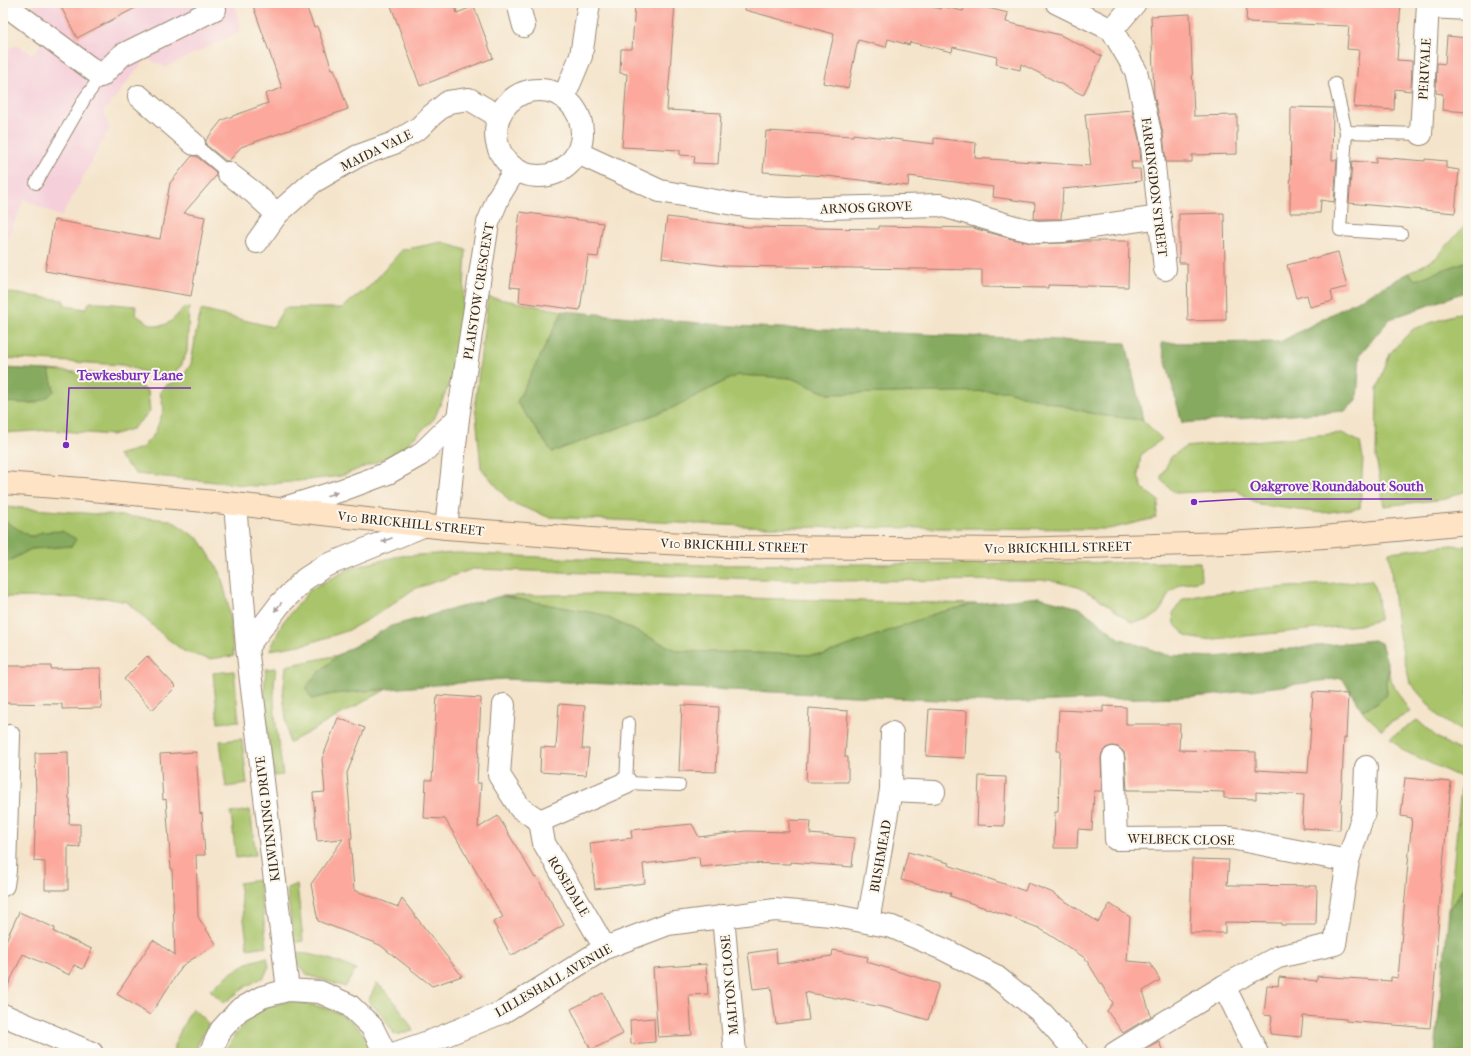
<svg xmlns="http://www.w3.org/2000/svg" width="1471" height="1056" font-family="'IM FELL French Canon',serif">
<style>
.built{fill:#f5cfda}
.green{fill:#a9c46a;stroke:#727744}
.forest{fill:#86aa5e;stroke:#606a3e}
.building{fill:#fca89c}
.lines{fill:none;stroke-linecap:round;stroke-linejoin:round}
.lane-casing{stroke:#988774;stroke-width:14}
.street-casing{stroke:#988774;stroke-width:24}
.secondary-casing{stroke:#988774;stroke-width:24}
.lane{stroke:#fff;stroke-width:12}
.street{stroke:#fff;stroke-width:22}
.secondary{stroke:#fee4c5;stroke-width:22}
.oneway{fill:#a79f9a}
.labels{text-anchor:middle;stroke-width:4;stroke-linejoin:round;paint-order:stroke}
.street-label{font-size:13px;fill:#3b2a1e;stroke:#fbf7ec}
.leader{fill:none;stroke:#7b2cbf;stroke-width:1.5}
.callout-dot{fill:#7b2cbf;stroke:#fbf7ec;stroke-width:1.5}
.callout-label{font-size:14px;text-anchor:middle;font-weight:bold;fill:#7b2cbf;stroke:#fbf7ec;stroke-width:4;stroke-linejoin:round;paint-order:stroke}
</style>
<rect width="100%" height="100%" fill="#fbf7ec"/>
<filter id="ink" filterUnits="userSpaceOnUse"><feTurbulence type="fractalNoise" baseFrequency=".025" numOctaves="2"/><feDisplacementMap in="SourceGraphic" scale="8" xChannelSelector="R" yChannelSelector="G"/><feConvolveMatrix kernelMatrix="1 2 1 2 8 2 1 2 1" color-interpolation-filters="sRGB"/></filter>
<filter id="wash" filterUnits="userSpaceOnUse"><feTurbulence type="fractalNoise" baseFrequency=".012" numOctaves="4" result="noise"/><feDisplacementMap in="SourceGraphic" scale="16" xChannelSelector="R" yChannelSelector="G"/><feGaussianBlur stdDeviation="0.9" result="paint"/><feColorMatrix in="noise" values="0 0 0 0 0 0 0 0 0 0 0 0 0 0 0 0 0 1.4 0 .05"/><feComposite in="paint" operator="in"/></filter>
<g filter="url(#wash)">
<rect width="100%" height="100%" fill="#f4e4cb"/>
<path class="built" d="M34 3H234L240 23 239 32 166 67 146 58 104 112 110 128 61 217 24 199 8 239 3 263V49L17 46 33 54 54 28 43 19 34 7Z"/>
<g class="green">
<path d="M1468 222V261L1415 280 1409 273 1436 258Z"/>
<path d="M442 242 466 250 462 327 451 380 434 419 397 454 341 476 255 486 136 474 117 455 142 448 155 433 164 409 160 393 165 386 175 381 184 375 191 364 196 333 201 310 273 327 284 308H342L371 285 402 250Z"/>
<path d="M3 292 63 300 66 306 85 309 90 302 136 306 135 314C158 332 167 329 184 307L189 308 187 352 181 366 172 374 153 375 123 365 3 358Z"/>
<path d="M488 297 563 311 517 402 552 452 670 409 737 375 791 378 828 394 1006 391 1098 415 1143 420 1162 439 1141 455 1138 475 1143 489 1159 501 1156 518 1109 529 767 527 548 517 510 502 481 468 475 404Z"/>
<path d="M1468 310V490L1446 499 1384 506 1376 457 1377 389 1390 353 1413 329Z"/>
<path d="M49 370 113 375 132 380 148 392 150 412 132 429 112 435 50 430 3 433V402L35 403 54 391Z"/>
<path d="M1342 433 1360 442 1363 458 1360 508 1322 513 1260 505 1236 490 1175 493 1160 479 1171 457 1185 447Z"/>
<path d="M3 507 22 508 171 520 200 540 220 572 228 603 234 656 209 659 185 652 164 636 127 602 105 598 3 597V564L31 549 72 546 42 532 34 536H28L3 520Z"/>
<path d="M1451 545 1468 546V735L1440 718 1410 683 1397 627 1389 552Z"/>
<path d="M456 553 704 565 1200 562 1201 580 1181 584 1169 593 1160 612 1149 620 1131 622 1098 598 1078 587 1049 580 817 581 473 569 414 589 376 615 347 631 306 644 270 650 283 622 311 589 351 568 399 556Z"/>
<path d="M1371 580C1379 589 1379 607 1379 620L1359 625 1204 640 1188 637 1174 624 1173 613 1183 599 1207 594Z"/>
<path d="M594 594 975 604 937 613 823 655 678 651 600 614 501 596Z"/>
<path d="M338 655 312 679V699L332 694 387 689 289 743 283 695 286 666Z"/>
<path d="M276 668C270 702 279 741 283 775L274 776C269 741 261 704 266 669Z"/>
<path d="M1389 669 1392 683 1410 712 1385 726 1382 730 1365 714 1362 710 1377 703 1387 694 1386 682Z"/>
<path d="M234 671 239 721 218 723 213 673Z"/>
<path d="M1417 720 1438 738 1468 756V882L1449 910 1462 778 1404 751 1390 738Z"/>
<path d="M242 739 247 784 226 787 220 741Z"/>
<path d="M250 810 256 855 236 858 231 813Z"/>
<path d="M259 880 267 946 248 949 239 883Z"/>
<path d="M297 884 303 941 293 943 287 888Z"/>
<path d="M294 953C318 954 335 960 356 970L345 987 308 975 299 967Z"/>
<path d="M267 957 269 966 264 977 247 986 224 1003 210 990 231 973 247 963Z"/>
<path d="M377 983C394 999 402 1010 413 1031L395 1035 382 1015 368 1001Z"/>
<path d="M290 1001C327 1006 359 1014 373 1053H226C232 1034 250 1014 269 1006 276 1004 283 1003 290 1001Z"/>
<path d="M192 1008 209 1024 193 1053H173L177 1038Z"/>
</g>
<g class="forest">
<path d="M1468 261V291L1390 319 1360 354 1357 400 1345 411 1182 423 1161 343 1280 342 1409 273 1415 280Z"/>
<path d="M563 311 734 326 1126 343 1143 420 1098 415 1006 391 828 394 791 378 737 375 670 409 552 452 517 402Z"/>
<path d="M3 368 49 370 54 391C40 407 22 403 3 402Z"/>
<path d="M3 520 29 536H34L42 532 62 531 76 539 72 546 31 549 3 564Z"/>
<path d="M501 596 600 614 678 651 823 655 937 613 975 604 1039 597 1080 608 1119 638 1167 655 1215 657 1373 640 1381 643 1389 669 1386 682 1387 694 1377 703 1362 710 1342 678 1207 696 998 703 504 679 332 694 312 699 306 689 312 679 338 655 391 626Z"/>
<path d="M1468 882V1053H1435L1449 910Z"/>
</g>
<g id="blocks">
<g class="building">
<path d="M59 3H145L77 38Z"/>
<path d="M252 3H305L314 27 317 26 332 69H334L348 109 241 147 229 161H226L206 145V140L222 120 268 103 265 94 282 88Z"/>
<path d="M390 3H454L457 13 474 6 493 58 420 86Z"/>
<path d="M635 3H675L667 110 721 113 718 164 694 163 695 156 680 155V150L622 147 627 74 620 73 621 49H632Z"/>
<path d="M746 3H915L940 9 941 6 963 11 965 3H968L1008 13 1006 22 1060 35 1102 56 1083 95 1021 64 1020 70 996 64 997 57 953 47 952 52 910 42 909 45 888 39 886 47 858 40 848 88 823 83 834 34 745 10Z"/>
<path d="M1247 3H1401L1397 60 1412 61 1411 91 1395 89 1394 110 1354 107 1359 50 1347 49 1349 26 1246 22Z"/>
<path d="M1190 14 1194 116 1237 115V154L1192 155V162H1166L1163 134 1154 95 1151 16Z"/>
<path d="M1447 36 1468 38V112L1442 110 1443 94 1436 93 1437 63 1445 64Z"/>
<path d="M1291 107 1333 108 1332 160H1337L1334 202 1321 200 1320 213H1290Z"/>
<path d="M1132 110 1139 139 1141 162H1131L1132 169H1140L1141 181 1063 189 1061 219H1034L1035 203 993 197 994 187 909 176 908 186 827 176 763 172 766 131 853 136V134L934 144V138L976 143 975 158 1091 166 1085 114Z"/>
<path d="M192 156H196L216 172V176L184 213 205 217 191 296 45 271 54 220 160 239 170 183Z"/>
<path d="M1376 157 1425 161V159L1446 161V168L1459 170 1455 213 1349 203 1352 161 1376 163Z"/>
<path d="M520 212 603 223 598 257 588 256 580 310 519 302 520 288 510 287Z"/>
<path d="M1224 213 1226 320 1188 321 1187 263H1179V214Z"/>
<path d="M667 217 747 227 879 229V226L973 228 1012 239 1037 244 1064 243 1084 241H1129L1128 287 1048 285V288L982 287V270L725 266 662 258Z"/>
<path d="M1338 252 1347 287 1331 291 1333 301 1310 307 1307 295 1296 298 1287 265Z"/>
<path d="M147 656 176 687 152 710 124 679Z"/>
<path d="M3 666H51V669L101 668 102 708 62 709V704L3 703Z"/>
<path d="M1313 692 1348 694 1346 738H1344L1340 830 1302 828 1304 795 1256 792V799L1224 798V792L1164 790H1127L1125 758 1124 752 1118 747 1112 746 1106 748 1102 753 1101 758 1102 791H1094L1092 830 1078 829 1077 848H1054L1055 812H1058L1060 751H1057L1059 710 1103 712V706L1126 707V724H1180L1179 750 1256 752V770L1308 773Z"/>
<path d="M437 695 481 698 477 783H481L478 828 498 816 535 878 537 877 564 925 511 956 493 922 503 917 445 819 424 818 426 780H432Z"/>
<path d="M559 704 585 706 582 749H589L586 775 540 772 541 747 556 748Z"/>
<path d="M682 705 719 707 716 772 679 771Z"/>
<path d="M809 708 848 711 845 757H848V782H806Z"/>
<path d="M929 709 967 711 965 758 926 756Z"/>
<path d="M338 718 365 728 347 773 352 838H350L354 890 398 907 402 899 462 976 432 986 380 945 318 921 311 884 343 839 317 841 313 793 325 792 322 759Z"/>
<path d="M68 752 69 799H70L69 824H80V847L68 846V890H45V862L34 861 36 798 35 753Z"/>
<path d="M196 752 200 814 202 813 205 855H196L198 917 216 944 183 965 150 1015 117 994 153 940 175 955 172 868 171 869 166 799 163 800 160 754Z"/>
<path d="M979 776 1006 777 1004 826 977 825Z"/>
<path d="M1405 778 1451 782 1441 885 1435 975 1430 1028 1346 1021V1019L1303 1016 1301 1037 1270 1034 1272 1016 1264 1015 1267 985 1278 986 1279 977 1317 981V976L1391 981V977L1398 978 1412 818 1401 816Z"/>
<path d="M789 820 811 821 810 834 855 838 852 867 790 862V864L741 863 700 867 699 857 643 864 645 883 595 889 590 843 632 838 631 830 692 824 699 837 746 831 789 832Z"/>
<path d="M908 852 949 863 948 865 1025 891 1028 883 1051 892 1098 922 1110 904 1130 917 1127 961 1150 963 1160 980 1143 991 1151 1016 1123 1033 1107 1011 1113 1003 1085 958 1039 928 1015 919V918L950 896 951 893 901 880Z"/>
<path d="M1192 859 1229 860 1227 885 1317 886 1316 925H1281V923L1225 922V933H1190Z"/>
<path d="M19 912 55 928 54 932 92 949 83 969 74 965 70 975 23 954 4 994H3V947Z"/>
<path d="M776 949 777 964 832 956 833 950 868 957 867 962 939 984 928 1020 887 1008 805 992 809 1020 776 1024 771 987 753 989 748 953Z"/>
<path d="M706 964 708 994 689 995 692 1035 658 1037 653 968Z"/>
<path d="M603 993 623 1034 591 1050 571 1009Z"/>
<path d="M654 1018 655 1042 631 1044 630 1020Z"/>
<path d="M1159 1041 1163 1053H1139Z"/>
</g>
</g>
</g>
<g filter="url(#ink)">
<use href="#blocks" fill-opacity="0" stroke="#988774" stroke-width="1"/>
<g class="lines">
<defs>
<g id="lane">
<path d="M1428 12 1468 14"/>
<path d="M1335 84 1346 132"/>
<path d="M194 144 228 173"/>
<path d="M36 183 85 98 101 76"/>
<path d="M1401 234 1340 230 1346 132 1421 134"/>
<path d="M629 723 626 783 679 785"/>
</g>
<g id="street">
<path d="M518 3 524 26"/>
<path d="M1057 3 1112 30 1136 71 1151 137 1165 269"/>
<path d="M15 12 101 76 122 55 215 9"/>
<path d="M1112 30 1135 3"/>
<circle cx="539" cy="133" r="43"/>
<path d="M139 96 194 144"/>
<path d="M564 97 581 56 589 3"/>
<path d="M1421 134 1428 3"/>
<path d="M578 153 660 191 750 207 788 209 940 205 1015 227 1037 232 1063 231 1160 217"/>
<path d="M228 173 253 192 277 214"/>
<path d="M257 242 277 214 313 182 358 156 394 143 419 128 432 115 448 102 469 99 498 116"/>
<path d="M235 504 247 647 288 990"/>
<path d="M281 509 342 490 388 473 420 455 458 418"/>
<path d="M446 528 458 418 488 223 499 196 515 170"/>
<path d="M247 647 280 604 305 579 325 566 423 526"/>
<path d="M504 705 499 775 520 808 540 821 544 843 605 948"/>
<path d="M1113 758 1116 839 1231 838 1348 861"/>
<path d="M891 790 934 792"/>
<path d="M540 821 626 783"/>
<path d="M3 885 5 871 9 736"/>
<path d="M723 916 735 1053"/>
<path d="M868 922 891 790 892 733"/>
<path d="M1224 986 1257 1053"/>
<path d="M3 1015 92 1053"/>
<path d="M210 1053 221 1030 239 1010 262 997 288 990 320 992 349 1005 372 1027 385 1053"/>
<path d="M396 1053 434 1040 503 1012 605 948 668 924 775 910 831 915 892 927 945 950 994 975 1042 1013 1077 1053"/>
<path d="M1115 1053 1224 986 1278 957 1335 944 1348 861 1364 812 1366 767"/>
</g>
<path id="secondary" d="M3 483 82 489 235 504 446 528 605 540 746 547 1013 549 1228 543 1324 537 1468 523"/>
</defs>
<use href="#lane" class="lane-casing"/>
<use href="#street" class="street-casing"/>
<use href="#secondary" class="secondary-casing"/>
<use href="#lane" class="lane"/>
<use href="#street" class="street"/>
<use href="#secondary" class="secondary"/>
</g>
<defs><path id="oneway-solid" d="M-6-.8H1V-3.2L6.5 0L1 3.2V.8H-6Z"/></defs>
<g class="oneway">
<use href="#oneway-solid" transform="translate(332 494) rotate(-17)"/>
<use href="#oneway-solid" transform="translate(387 540) rotate(159)"/>
<use href="#oneway-solid" transform="translate(278 607) rotate(129)"/>
</g>
</g>
<g class="labels">
<g class="street-label">
<text transform="translate(1424 69) rotate(-87)" y="5">PERIVALE</text>
<text transform="translate(376 150) rotate(-26)" y="5">MAIDA VALE</text>
<text transform="translate(1155 187) rotate(83)" y="5">FARRINGDON STREET</text>
<text transform="translate(866 207) rotate(-2)" y="5">ARNOS GROVE</text>
<text transform="translate(478 291) rotate(-81)" y="5">PLAISTOW CRESCENT</text>
<text transform="translate(411 523) rotate(6)" y="5">V10 BRICKHILL STREET</text>
<text transform="translate(734 545) rotate(2)" y="5">V10 BRICKHILL STREET</text>
<text transform="translate(1058 547) rotate(-1)" y="5">V10 BRICKHILL STREET</text>
<text transform="translate(267 819) rotate(-97)" y="5">KILWINNING DRIVE</text>
<text transform="translate(1181 839) rotate(1)" y="5">WELBECK CLOSE</text>
<text transform="translate(880 856) rotate(-80)" y="5">BUSHMEAD</text>
<text transform="translate(569 886) rotate(59)" y="5">ROSEDALE</text>
<text transform="translate(553 980) rotate(-30)" y="5">LILLESHALL AVENUE</text>
<text transform="translate(729 985) rotate(-95)" y="5">MALTON CLOSE</text>
</g>
</g>
<path class="leader" d="M66 445L69 388H191M1194 502L1242 499H1432"/>
<g class="callout-dot">
<circle cx="66" cy="445" r="4"/>
<circle cx="1194" cy="502" r="4"/>
</g>
<g class="callout-label">
<text x="130" y="380">Tewkesbury Lane</text>
<text x="1337" y="491">Oakgrove Roundabout South</text>
</g>
<rect width="1471" height="1056" fill="none" stroke="#fbf7ec" stroke-width="16"/>
</svg>
